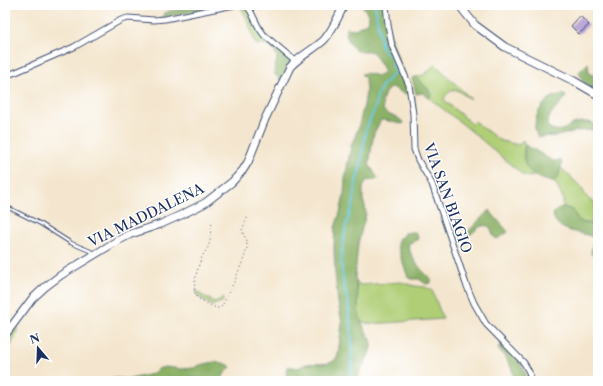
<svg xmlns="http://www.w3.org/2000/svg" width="603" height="386" font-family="'Libre Caslon Text',serif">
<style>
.green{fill:#afce75;stroke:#657e6a}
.forest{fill:#8bb166;stroke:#537062}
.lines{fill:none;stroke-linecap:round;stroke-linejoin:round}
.stream{stroke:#62c8e0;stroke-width:2}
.building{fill:#b199d1}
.lane-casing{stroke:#3c4a6f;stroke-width:4.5}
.street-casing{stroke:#3c4a6f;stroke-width:7}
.secondary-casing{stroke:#3c4a6f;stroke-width:9}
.path{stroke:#3c4a6f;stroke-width:1;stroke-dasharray:1 3;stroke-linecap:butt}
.lane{stroke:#fff;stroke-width:2.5}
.street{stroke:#fff;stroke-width:5}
.secondary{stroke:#fff;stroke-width:7}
.labels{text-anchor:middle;stroke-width:3;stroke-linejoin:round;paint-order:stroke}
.street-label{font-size:14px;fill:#1b2f5e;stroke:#fff}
</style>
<rect width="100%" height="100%" fill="#fff"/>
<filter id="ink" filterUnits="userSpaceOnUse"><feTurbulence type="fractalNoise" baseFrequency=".025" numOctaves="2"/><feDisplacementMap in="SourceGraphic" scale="8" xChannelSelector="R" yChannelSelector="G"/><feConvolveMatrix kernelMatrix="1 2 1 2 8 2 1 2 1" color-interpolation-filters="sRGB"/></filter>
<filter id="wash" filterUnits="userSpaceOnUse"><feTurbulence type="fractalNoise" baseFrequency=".012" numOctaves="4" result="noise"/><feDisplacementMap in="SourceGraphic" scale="16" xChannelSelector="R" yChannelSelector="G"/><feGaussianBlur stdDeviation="0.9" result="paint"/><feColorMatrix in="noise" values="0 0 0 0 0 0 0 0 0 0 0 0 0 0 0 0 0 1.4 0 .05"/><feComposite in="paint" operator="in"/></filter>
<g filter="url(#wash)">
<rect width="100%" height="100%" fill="#f4e6ce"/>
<g class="green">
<path d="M240 7H246L272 42 271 46 262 44 257 45 255 43C252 33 247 15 240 7Z"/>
<path d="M435 64 471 99C457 92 456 83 444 98L446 102 472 124 475 121 480 126 501 141 519 145 523 140C525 144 524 147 524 152 523 161 528 169 535 175L531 177 523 175 470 130 429 98 431 96C430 88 421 83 415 77 425 76 429 71 435 64Z"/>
<path d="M560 167 581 187 586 196 590 200 598 204V223C584 224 578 224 573 210L563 207V198L554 181 558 177Z"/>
<path d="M356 282 361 285 401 282 415 286 425 287 432 290 443 319 371 324 362 322C358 314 358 308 358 299 358 294 357 288 356 282Z"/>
<path d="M196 290 203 296 215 302 224 297 222 302 215 304 213 306C205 301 198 299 196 290Z"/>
<path d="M18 326C16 337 12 345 5 354V341Z"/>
</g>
<g class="forest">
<path d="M206 5H226L160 18 165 13 170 11Z"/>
<path d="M362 5H386L387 25 410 94C404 94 398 91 393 87 387 89 385 92 383 98 379 119 394 112 403 122V124L384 120H381L374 133 369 164 378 179 366 181 363 188V200L365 206 366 214 362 228 358 244 355 276 358 298V306L359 315 364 328 370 338 372 342 371 348 368 356 359 373 358 381H291C287 377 284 372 288 367H293L298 368C301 367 304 364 307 364 317 362 335 368 338 354L342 323 338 302 335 273 334 247 335 227 340 213 344 195 345 179 351 146 358 129 364 105 366 92 365 78 361 74 366 73 377 76 384 72C383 64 376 59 373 52 369 51 368 52 364 52 352 52 345 38 346 28L355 29 368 22 369 16Z"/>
<path d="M272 42 293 60 281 81 275 74 274 70 277 60V56L271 46Z"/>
<path d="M588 63 589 73 592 75H598V92L583 82 579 72Z"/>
<path d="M415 77C421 83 430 88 431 96L429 98 423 93 416 94 412 78Z"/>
<path d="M563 94 566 96C562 106 544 113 549 128 554 130 557 131 562 130 565 129 568 127 571 125 577 122 590 120 596 125L595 128 592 130 577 131 556 136 538 137C530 125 539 105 551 98 554 96 559 95 563 94Z"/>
<path d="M525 145 538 152 549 159 554 161 560 160 562 163 558 177 554 181C544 182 529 174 525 164 523 158 524 151 525 145Z"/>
<path d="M563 207 573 210C578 224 584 224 598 223V256L591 254C591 248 594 243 593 237 579 231 556 233 553 214L559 208Z"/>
<path d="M489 210 508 232 497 239 494 237 490 227C480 222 475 232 467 237H463Z"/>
<path d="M411 232H415L417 234 418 239 408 244C411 259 420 269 431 279V283L426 284 419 279H411L408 277 402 261 397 244 399 238 403 237 405 233Z"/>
<path d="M501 342C512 353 525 364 527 381H514C513 366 507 359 498 349Z"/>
<path d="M214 362 223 363 229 365 231 367C226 373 223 373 222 381H207C202 378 194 377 187 378 184 379 181 381 178 381 172 381 166 380 161 381H106L115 378 130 379 152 374 160 368 166 367 182 369 194 368 200 365Z"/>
</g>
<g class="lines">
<path class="stream" d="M350 381 352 352 351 328 349 317V307L343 280 341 262 342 251 346 225 354 201 356 182 361 164 366 130 376 105 377 96 382 86 394 73V67L391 57 382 49 375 5"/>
</g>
<g id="blocks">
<path class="building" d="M580 16 589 25 579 34 571 26Z"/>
</g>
</g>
<g filter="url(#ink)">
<use href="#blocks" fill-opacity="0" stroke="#3c4a6f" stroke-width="1"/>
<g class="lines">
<defs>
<path id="lane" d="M5 206 41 224 71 243 95 253"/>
<g id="street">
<path d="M245 5 250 10 259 28 264 35 295 61"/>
<path d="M386 5 388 25 392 46 409 85 413 114 414 149 418 160 432 184 466 284 474 303 486 324 524 363 529 372 531 381"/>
<path d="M5 76 16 72 74 47 121 20 128 18 154 20 165 19 234 5"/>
</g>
<g id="secondary">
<path d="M459 5 475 25 505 47 574 81 598 95"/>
<path d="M5 335 32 299 45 287 61 275 117 241 131 234 161 224 181 215 205 203 232 182 243 170 248 162 265 119 290 67C300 56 313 50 324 40 333 30 338 17 344 5"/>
</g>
</defs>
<use href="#lane" class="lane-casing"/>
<use href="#street" class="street-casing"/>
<use href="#secondary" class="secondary-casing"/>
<path class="path" d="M212 224 211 226C210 232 211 239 209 245 207 250 203 254 201 259 198 267 190 291 198 298 201 300 213 307 217 308H220L222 306 235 280 244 258 247 248V241L243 233 242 230 248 216"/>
<use href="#lane" class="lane"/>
<use href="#street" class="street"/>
<use href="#secondary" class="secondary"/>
</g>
</g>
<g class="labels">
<g class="street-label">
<text transform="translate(448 198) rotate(70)" y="5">VIA SAN BIAGIO</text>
<text transform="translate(146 215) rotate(-26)" y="5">VIA MADDALENA</text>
</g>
</g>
<rect width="603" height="386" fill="none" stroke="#fff" stroke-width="20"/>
<g transform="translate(38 348) rotate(341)" stroke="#ffffff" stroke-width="3" paint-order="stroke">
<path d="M0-3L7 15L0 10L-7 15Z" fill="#1b2f5e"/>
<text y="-6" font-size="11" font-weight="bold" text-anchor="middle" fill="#1b2f5e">N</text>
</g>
</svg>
